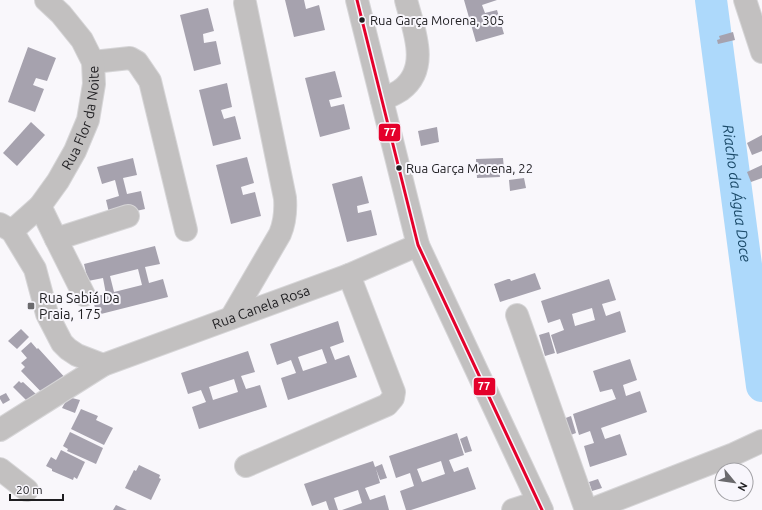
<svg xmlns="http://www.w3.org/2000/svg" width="762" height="510" font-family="Ubuntu,sans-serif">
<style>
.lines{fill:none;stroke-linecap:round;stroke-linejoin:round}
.river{stroke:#add9fb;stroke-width:32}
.building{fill:#a6a2ae;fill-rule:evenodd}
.minor-casing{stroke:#d6d5d7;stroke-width:24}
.minor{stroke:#c2c0c0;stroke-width:22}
.bus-1-casing{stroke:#f8f6fc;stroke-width:6}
.bus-1{stroke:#e4002b;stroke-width:3}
.bus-dot{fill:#1f1e21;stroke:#f8f6fc;stroke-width:1.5}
.poi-dot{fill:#6b6a6d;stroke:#f8f6fc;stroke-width:1.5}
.labels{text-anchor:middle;stroke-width:4;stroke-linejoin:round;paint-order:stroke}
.bus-label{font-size:13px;fill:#1f1e21;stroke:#f8f6fc;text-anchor:start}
.street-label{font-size:14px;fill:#1f1e21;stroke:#f8f6fc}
.poi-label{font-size:14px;fill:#1f1e21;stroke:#f8f6fc;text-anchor:start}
.water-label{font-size:15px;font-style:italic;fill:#1c4b6a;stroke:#f8f6fc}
.line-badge{stroke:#f8f6fc;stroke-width:1.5}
.badge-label{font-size:11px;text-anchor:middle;font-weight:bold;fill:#fff}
</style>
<rect width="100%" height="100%" fill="#f9f7fb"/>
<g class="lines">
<path class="river" id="s1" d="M711 0 762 386"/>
</g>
<g class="building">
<path d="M285 0H304L306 9 319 5 325 30 294 37Z"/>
<path d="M464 0H497L482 5 485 13 497 10 504 34 476 42Z"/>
<path d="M208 8 214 31 203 34 204 43 216 41 221 64 194 71 180 15Z"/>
<path d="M733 32 735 40 718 44 717 40 720 39 719 36Z"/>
<path d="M28 47 56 58 47 81 36 78 33 85 44 89 35 112 8 102Z"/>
<path d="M335 71 342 97 329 100 331 107 344 104 350 129 320 137 305 78Z"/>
<path d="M227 83 232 107 221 110 224 119 235 116 241 139 213 146 199 90Z"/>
<path d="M31 122 45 135 17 166 3 153Z"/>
<path d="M437 127 439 142 421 146 418 131Z"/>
<path d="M762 135V151L752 155 747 143Z"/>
<path d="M247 157 254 183 241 187 243 195 255 192 261 216 231 224 216 165Z"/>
<path d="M133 158 137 175 123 178 127 194 141 191 145 209 110 217 106 200 119 196 115 180 102 184 97 167Z"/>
<path d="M503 158 504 169 499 170 500 177 477 178 476 159Z"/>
<path d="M762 165V178L751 182 747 172Z"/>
<path d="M362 176 369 203 357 206 358 213 371 210 377 235 347 242 332 184Z"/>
<path d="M524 178 526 188 510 191 509 180Z"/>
<path d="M155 246 160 264 145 267 149 283 163 279 168 297 97 315 92 297 106 294 103 278 88 281 84 264ZM138 269 142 285 114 292 110 276Z"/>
<path d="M535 273 541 289 500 302 494 284 508 279H510L511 281Z"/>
<path d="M609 279 616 300 602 304 606 316 620 311 626 332 557 354 551 335 564 330 560 319 548 323 541 301ZM592 308 595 320 575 326 572 314Z"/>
<path d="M338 321 344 342 330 347 335 360 349 355 357 377 288 400 281 378 296 373 291 360 277 365 270 344ZM322 349 327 363 303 371 298 357Z"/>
<path d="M21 329 29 337 17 349 8 341Z"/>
<path d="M549 332 555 353 545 356 539 335Z"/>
<path d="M31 342 37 349 38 348 68 381 48 399 21 371 25 367 21 363 27 358 21 351Z"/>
<path d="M248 351 255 372 241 376 246 389 260 385 267 407 199 429 192 407 206 402 201 390 188 394 181 373ZM234 379 238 392 213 400 209 387Z"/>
<path d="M630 359 637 380 623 385 626 396 640 391 647 412 601 428 605 439 620 434 627 455 590 467 584 446 594 443 590 431 579 435 573 414 616 399 612 389 600 392 593 371Z"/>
<path d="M19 381 21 383 23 382 37 395 29 403 13 387Z"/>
<path d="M6 393 10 400 3 404 0 399V396Z"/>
<path d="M72 398 80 400 75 413 62 408 66 401Z"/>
<path d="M81 409 98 416 96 420 113 428 104 445 71 429Z"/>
<path d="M571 416 576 433 568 436 563 419Z"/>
<path d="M70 432 103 448 96 464 67 451 68 449 63 446Z"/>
<path d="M457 433 464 455 449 460 454 472 468 467 476 489 411 510H406L400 491 414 486 410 473 396 478 389 456ZM441 461 445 474 422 482 417 469Z"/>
<path d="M467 436 472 451 465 453 460 439Z"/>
<path d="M61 450 85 462 77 479 74 477 73 480 52 471V469L46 466 51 457 56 460Z"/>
<path d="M373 461 375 467 382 464 387 478 380 480 376 469 380 483 365 488 370 500 385 495 389 510H342L362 503 358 490 334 498 338 510H329L326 501 312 506 304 484Z"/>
<path d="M139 465 160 475 159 478 161 479 151 500 125 488 134 470 136 471Z"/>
<path d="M598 479 602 488 592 491 589 482Z"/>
<path d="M116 505 127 510H113Z"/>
</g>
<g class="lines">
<defs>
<g id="minor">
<path d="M357 0 418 245 542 510"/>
<path d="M745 0 762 52"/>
<path d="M93 62 130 58 137 62 150 81 186 230"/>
<path d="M382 100C388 97 395 94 401 90 431 68 413 28 406 0"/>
<path d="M40 206 56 239"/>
<path d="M0 224 12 231 35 269 47 314 62 343 68 349 77 355 103 365"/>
<path id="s2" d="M12 231 40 206 58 181 75 151 88 120 94 84 93 62 82 40 61 14 46 0"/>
<path d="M84 295 56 239 128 216"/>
<path d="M517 315 586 510"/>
<path d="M231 318 280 234C285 222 286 212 285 198L245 3"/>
<path id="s3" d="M0 430 103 365 349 275 418 245"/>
<path d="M246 466 387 405 393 398 394 392 349 275"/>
<path d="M0 469 27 490"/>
<path d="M513 510 538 502"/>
<path d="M590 510 734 454 762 441"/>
</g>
</defs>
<use href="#minor" class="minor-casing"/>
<use href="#minor" class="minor"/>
<defs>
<path id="bus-1" d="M357 0 418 245 542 510"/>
</defs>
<use href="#bus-1" class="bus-1-casing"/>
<use href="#bus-1" class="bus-1"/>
</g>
<g class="bus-dot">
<circle cx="362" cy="20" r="3.5"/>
<circle cx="399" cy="168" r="3.5"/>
</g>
<rect class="poi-dot" x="27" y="302" width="8" height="8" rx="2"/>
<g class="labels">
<g class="bus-label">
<text x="370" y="25">Rua Garça Morena, 305</text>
<text x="406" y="173">Rua Garça Morena, 22</text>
</g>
<g class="street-label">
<text dy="5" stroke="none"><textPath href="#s2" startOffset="137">Rua Flor da Noite</textPath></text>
<text dy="5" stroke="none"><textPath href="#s3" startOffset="290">Rua Canela Rosa</textPath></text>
</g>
<g class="poi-label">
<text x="39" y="303">Rua Sabiá Da<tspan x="39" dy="16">Praia, 175</tspan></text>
</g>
<g class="water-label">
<text dy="5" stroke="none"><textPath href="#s1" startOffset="195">Riacho da Água Doce</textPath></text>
</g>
</g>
<g class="line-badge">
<rect x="378" y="123" width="23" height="19" rx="4" fill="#e4002b"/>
<rect x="473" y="377" width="23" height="19" rx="4" fill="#e4002b"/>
</g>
<g class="badge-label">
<text x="390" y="136">77</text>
<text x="484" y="390">77</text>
</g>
<g transform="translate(734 482) rotate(119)"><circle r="19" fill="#f8f6fc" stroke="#a1a0a4"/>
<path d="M0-3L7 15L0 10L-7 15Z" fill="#6b6a6d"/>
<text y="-6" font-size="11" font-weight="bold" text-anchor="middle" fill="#1f1e21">N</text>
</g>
<path d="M10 494v6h53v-6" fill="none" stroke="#1f1e21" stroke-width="2"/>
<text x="16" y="494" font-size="12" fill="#1f1e21" stroke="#f8f6fc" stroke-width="3" paint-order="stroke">20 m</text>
</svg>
